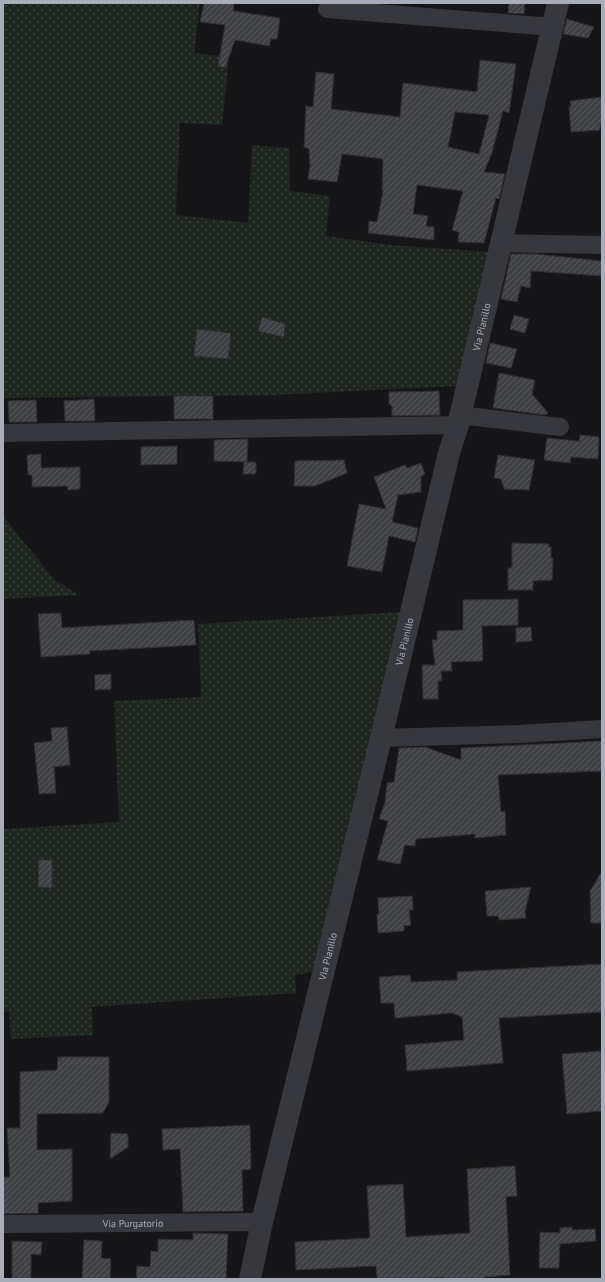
<svg xmlns="http://www.w3.org/2000/svg" width="605" height="1282" font-family="'PT Sans',sans-serif">
<style>
.grass{fill:url(#grass-dots)}
.building{fill:url(#building-hatch);stroke:#303034;fill-rule:evenodd}
.lines{fill:none;stroke-linecap:round;stroke-linejoin:round}
.minor{stroke:#37383d;stroke-width:18}
.tertiary{stroke:#37383d;stroke-width:22}
.labels{text-anchor:middle;stroke-width:3.5;stroke-linejoin:round;paint-order:stroke}
.street-label{font-size:10px;fill:#a8adb8;stroke:#111113}
</style>
<defs>
<pattern id="grass-dots" width="8" height="8" patternUnits="userSpaceOnUse"><rect width="8" height="8" fill="#1e261f"/><path d="M2 2h.1M6 6h.1" fill="none" stroke="#3c433d" stroke-width="1.8" stroke-linecap="round"/></pattern>
<pattern id="building-hatch" width="6" height="6" patternUnits="userSpaceOnUse"><rect width="6" height="6" fill="#404145"/><path d="M-1 1l2-2M0 6l6-6M5 7l2-2" fill="none" stroke="#595a5e"/></pattern>
</defs>
<rect width="100%" height="100%" fill="#161618"/>
<g class="grass">
<path d="M3 3H200L194 53 229 57 222 125 180 123 176 215 248 223 252 145 289 148 290 191 330 196 326 236 390 245 491 252 458 386 271 395 3 398Z"/>
<path d="M3 516 55 580 79 595 3 599Z"/>
<path d="M402 612 314 972 295 975 296 993 92 1007 93 1035 11 1039 9 1012H3V829L119 822 114 701 201 697 198 624Z"/>
</g>
<g class="building">
<path d="M204 3H234L233 11 280 18 277 39H271L269 46 235 40 225 68 218 66 225 25 200 22Z"/>
<path d="M509 3H525L524 14 508 13Z"/>
<path d="M567 19 594 27 588 38 563 34Z"/>
<path d="M480 60 516 64 509 113 503 111 492 153 484 172 505 174 499 199 496 198 484 243 458 242 459 232 452 230 463 191 417 185 413 214 428 216 426 226 434 227V240L368 233 369 221 377 222 383 191H382L383 159 342 154 337 182 308 179 310 166 309 149 304 147 306 106 313 107 316 72 334 74 331 109 400 117 403 83 477 92ZM455 112 489 115 479 154 448 147Z"/>
<path d="M602 97V125H600V130L571 132 569 107H571L570 101Z"/>
<path d="M511 254H536L602 261V276L531 271 530 288 521 286 517 302 501 299Z"/>
<path d="M514 315 529 319 525 333 510 329Z"/>
<path d="M262 317 285 324 284 337 258 331Z"/>
<path d="M197 329 231 333 228 359 194 356Z"/>
<path d="M490 343 517 349 511 368 486 363Z"/>
<path d="M499 373 535 380 532 394 548 413 545 415 493 408Z"/>
<path d="M439 391 440 415 392 416V406L389 404V392Z"/>
<rect x="174" y="396" width="39" height="23"/>
<path d="M94 399 95 421H65L64 401Z"/>
<path d="M36 400 37 422H9L8 401Z"/>
<path d="M580 435 599 437 598 459 571 457 570 463 544 460 547 438 579 441Z"/>
<path d="M248 439 247 462 214 461V440Z"/>
<path d="M177 446V464L141 465V447Z"/>
<path d="M41 454V468L80 467V489L68 490 67 486 32 487V475H28L27 455Z"/>
<path d="M498 455 535 460 529 490 504 489 501 479 494 478Z"/>
<path d="M344 460 347 473 315 486H294L295 461Z"/>
<path d="M244 462H256V474H243Z"/>
<path d="M421 463 425 474 421 477V492L398 495 392 522 418 528 415 542 389 536 382 572 347 566 359 504 386 509 374 477 405 465 407 468Z"/>
<path d="M512 543 549 544 548 547H551V558H553L552 580 533 581V590H508V568H512Z"/>
<path d="M518 599V625L482 626 483 661 451 662 452 671H441L442 681H438V699H423L422 665H435L432 640H437V631L463 630V600Z"/>
<path d="M61 613 62 628 194 620 196 645 90 651V654L41 657 38 614Z"/>
<path d="M531 627 532 641 516 642V628Z"/>
<path d="M111 674V689L95 690V675Z"/>
<path d="M67 727 70 765 54 767 56 793 39 794 34 743 52 741 51 728Z"/>
<path d="M602 741V771L498 775 501 812 505 811 506 835 475 838V834L416 839 415 846 405 845 400 864 377 860 388 821 379 819 385 802 387 783 394 782 399 748 425 747 461 760V748Z"/>
<path d="M39 860H52V888L38 887Z"/>
<path d="M602 871V923H591L590 891Z"/>
<path d="M531 887 525 912 526 918 499 920 498 916H487L485 891Z"/>
<path d="M412 896 413 910H409L411 925 404 926V931L378 933 377 914H379L378 898Z"/>
<path d="M602 964V1012L499 1018 503 1063 407 1071 405 1045 464 1040 462 1017 452 1013 395 1018 394 1003H381L379 977 410 975 411 982 457 980V972Z"/>
<path d="M601 1051 602 1111 567 1114 562 1054Z"/>
<path d="M58 1057H109V1102L103 1113 37 1114V1150L72 1149V1201L38 1203V1213L3 1214V1177H10L7 1128H20V1072L57 1070Z"/>
<path d="M250 1125 251 1169 242 1170 243 1211 183 1212 180 1149 163 1150 162 1129Z"/>
<path d="M111 1133 128 1134V1147L110 1159Z"/>
<path d="M515 1166 517 1196 506 1197 510 1275 485 1277V1279H444V1277L419 1279H377L376 1266 296 1270 295 1242 370 1238 367 1186 403 1184 406 1237 470 1233 467 1169Z"/>
<path d="M572 1227V1230L595 1229 596 1241 560 1244 559 1268H539L540 1232 560 1233V1228Z"/>
<path d="M193 1233 228 1234 226 1279H136L137 1266 150 1267 151 1251 158 1252V1239L193 1240Z"/>
<path d="M84 1240 102 1241 101 1258 111 1259 110 1279H82Z"/>
<path d="M12 1241 42 1242 41 1255 31 1254V1279H12Z"/>
</g>
<g class="lines">
<g class="minor">
<path d="M327 9 553 27"/>
<path d="M501 243 602 245"/>
<path d="M460 415 560 427"/>
<path d="M3 433 458 425"/>
<path d="M381 738 519 734 602 729"/>
<path id="s1" d="M3 1224 262 1222"/>
</g>
<path class="tertiary" id="s2" d="M250 1279 262 1222 381 738 449 453 458 425 558 3"/>
</g>
<g class="labels">
<g class="street-label">
<text dy="4" stroke="none"><textPath href="#s2" startOffset="980">Via Pianillo</textPath></text>
<text dy="4" stroke="none"><textPath href="#s2" startOffset="656">Via Pianillo</textPath></text>
<text dy="4" stroke="none"><textPath href="#s2" startOffset="332">Via Pianillo</textPath></text>
<text dy="4" stroke="none"><textPath href="#s1" startOffset="130">Via Purgatorio</textPath></text>
</g>
</g>
<rect width="605" height="1282" fill="none" stroke="#a8adb8" stroke-width="8"/>
</svg>
